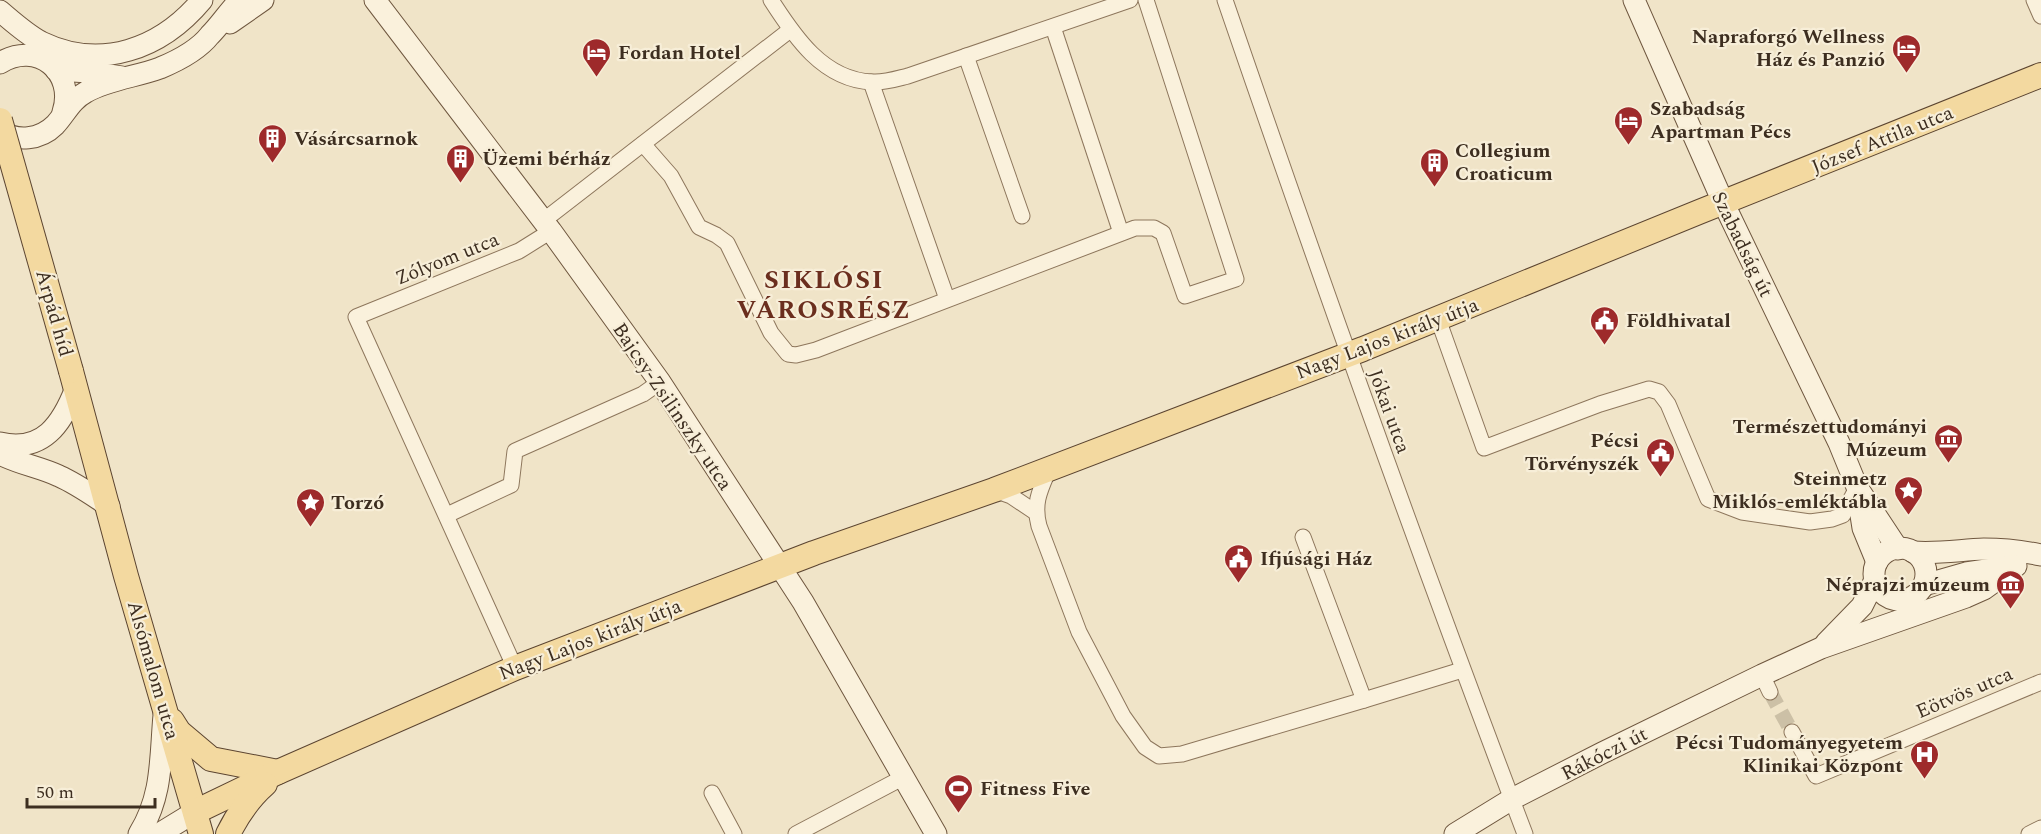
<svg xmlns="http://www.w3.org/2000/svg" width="2041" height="834" font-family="Spectral,serif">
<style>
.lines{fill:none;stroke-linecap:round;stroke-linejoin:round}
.street-tunnel{stroke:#ccc0a6;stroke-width:15;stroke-dasharray:15 8;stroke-linecap:butt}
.street-casing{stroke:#8d765c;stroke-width:17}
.secondary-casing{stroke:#6f573f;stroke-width:23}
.primary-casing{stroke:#5b4430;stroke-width:26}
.street{stroke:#faf1dc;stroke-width:15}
.secondary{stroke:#faf1dc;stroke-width:21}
.primary{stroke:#f3d9a0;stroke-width:24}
.primary-bridge-casing{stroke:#5b4430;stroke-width:26;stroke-linecap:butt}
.primary-bridge{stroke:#f3d9a0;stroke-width:24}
.labels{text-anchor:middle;stroke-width:4.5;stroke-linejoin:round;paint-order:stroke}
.poi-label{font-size:20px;font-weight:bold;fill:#3d2e20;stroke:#f7eed8;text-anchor:start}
.street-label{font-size:20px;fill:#3d2e20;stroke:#f7eed8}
.district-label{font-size:26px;font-weight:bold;letter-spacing:1.5px;fill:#6b2e1e;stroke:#f7eed8}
</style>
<rect width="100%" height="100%" fill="#f0e4c8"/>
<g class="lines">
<path class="street-tunnel" d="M1770 692 1792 732"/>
<defs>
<g id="street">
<path d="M771 0C794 36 823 80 872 82 884 83 896 79 908 76L1130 0"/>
<path d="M1225 0C1321 280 1420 558 1525 834"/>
<path d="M2034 0 2041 16"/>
<path d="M1053 27 1121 233"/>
<path d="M966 56 1022 216"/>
<path d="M871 82 947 299"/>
<path d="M643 144 671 176 699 227 716 235 727 243 771 333 788 354 796 355 816 350 1135 228H1154L1163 233 1185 296 1236 279 1146 0"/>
<path d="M543 221 790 30"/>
<path d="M1438 319 1484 448 1600 404 1649 389 1659 392 1668 404 1708 499 1742 512 1810 522 1832 519 1843 515 1857 487"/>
<path d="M1049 469C1040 490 1033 503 1039 526L1079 632 1123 716 1145 747 1159 756 1182 754 1364 700"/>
<path d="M994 490 1011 496 1035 512"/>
<path d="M447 515 511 485 515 451 643 394 660 382"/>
<path d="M1303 537 1364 700 1462 670"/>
<path d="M515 668 356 317 519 251 551 231"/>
<path d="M1762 675 1770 692"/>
<path d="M1792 732 1816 776 2041 682"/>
<path d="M712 793 734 834"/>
<path d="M796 834 904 777"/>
<path d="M2029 834 2041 828"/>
</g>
<g id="secondary">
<path d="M375 0 551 231 660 382 803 602 936 834"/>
<path d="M1634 0 1723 202 1839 443 1857 487 1898 549"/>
<path d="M0 11C13 22 26 34 41 42 101 71 161 49 202 0"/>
<path d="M230 23 263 0"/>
<path d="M0 63C37 40 76 72 63 112"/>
<path d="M56 70 89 72 122 77"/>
<path d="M0 131C17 142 40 140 55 125 66 113 71 100 86 92 109 79 136 77 160 68 177 61 199 49 210 35 221 24 229 11 240 0"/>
<path d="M0 443C43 453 62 424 76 388"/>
<path d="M0 454C19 464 40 467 59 476 77 484 92 495 109 506"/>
<path d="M1858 496 1863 528 1877 562"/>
<circle cx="1900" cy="574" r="26"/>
<path d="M1913 552C1937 554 1960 550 1984 549 2004 549 2022 551 2041 555"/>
<path d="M1924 585 1966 573 2014 566"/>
<path d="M1826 643 1862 606 1875 580"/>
<path d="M139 834C163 795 160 759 164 715"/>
<path d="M159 834 195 812"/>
<path d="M1455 834 1512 799 1602 753 1762 675 1821 648 1966 597 1984 589 2016 566"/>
</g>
<g id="primary">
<path d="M71 371 126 576 201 834"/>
<path d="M172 721 179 732 211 759 278 772"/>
<path d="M195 812 278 772 515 668 814 553 994 490 1363 349 1699 212 2041 75"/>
<path d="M228 834C238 814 249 798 265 784"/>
</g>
</defs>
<use href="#street" class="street-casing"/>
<use href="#secondary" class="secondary-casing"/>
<use href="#primary" class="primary-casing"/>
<use href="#street" class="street"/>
<use href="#secondary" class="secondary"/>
<use href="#primary" class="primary"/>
<defs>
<path id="primary-bridge" d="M0 120 71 371"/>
</defs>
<use href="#primary-bridge" class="primary-bridge-casing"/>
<use href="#primary-bridge" class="primary-bridge"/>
</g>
<defs>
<symbol id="hotel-pin" viewBox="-11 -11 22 30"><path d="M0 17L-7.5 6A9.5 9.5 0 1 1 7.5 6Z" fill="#9e2a2b" stroke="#f7eed8"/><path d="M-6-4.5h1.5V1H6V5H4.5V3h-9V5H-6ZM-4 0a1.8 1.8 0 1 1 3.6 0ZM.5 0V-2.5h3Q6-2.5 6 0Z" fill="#fff"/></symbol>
<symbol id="building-pin" viewBox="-11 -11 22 30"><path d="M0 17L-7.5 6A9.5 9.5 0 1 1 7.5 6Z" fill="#9e2a2b" stroke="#f7eed8"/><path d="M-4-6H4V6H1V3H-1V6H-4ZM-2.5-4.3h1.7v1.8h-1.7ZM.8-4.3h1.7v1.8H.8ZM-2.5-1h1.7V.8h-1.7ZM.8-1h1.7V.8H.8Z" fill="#fff"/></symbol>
<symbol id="civic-pin" viewBox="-11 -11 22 30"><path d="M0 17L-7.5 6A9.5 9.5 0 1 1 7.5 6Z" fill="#9e2a2b" stroke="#f7eed8"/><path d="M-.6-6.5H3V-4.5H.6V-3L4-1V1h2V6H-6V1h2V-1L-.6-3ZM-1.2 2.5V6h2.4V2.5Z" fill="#fff"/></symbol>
<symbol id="museum-pin" viewBox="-11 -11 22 30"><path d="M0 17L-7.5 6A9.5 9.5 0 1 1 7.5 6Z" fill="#9e2a2b" stroke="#f7eed8"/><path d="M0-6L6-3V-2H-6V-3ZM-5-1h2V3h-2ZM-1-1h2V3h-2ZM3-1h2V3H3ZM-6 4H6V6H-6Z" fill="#fff"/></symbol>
<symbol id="sight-pin" viewBox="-11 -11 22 30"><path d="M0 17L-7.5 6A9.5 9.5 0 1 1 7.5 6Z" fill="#9e2a2b" stroke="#f7eed8"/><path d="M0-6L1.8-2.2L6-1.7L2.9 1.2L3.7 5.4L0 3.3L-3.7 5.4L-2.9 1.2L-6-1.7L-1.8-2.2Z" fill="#fff"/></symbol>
<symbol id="hospital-pin" viewBox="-11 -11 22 30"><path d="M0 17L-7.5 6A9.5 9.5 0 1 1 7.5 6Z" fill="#9e2a2b" stroke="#f7eed8"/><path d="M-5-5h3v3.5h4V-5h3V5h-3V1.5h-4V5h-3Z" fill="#fff"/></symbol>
<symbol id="stadium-pin" viewBox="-11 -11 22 30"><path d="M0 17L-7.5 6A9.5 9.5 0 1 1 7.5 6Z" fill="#9e2a2b" stroke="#f7eed8"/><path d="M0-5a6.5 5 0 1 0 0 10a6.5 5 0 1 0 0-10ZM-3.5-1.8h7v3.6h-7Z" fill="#fff"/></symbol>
</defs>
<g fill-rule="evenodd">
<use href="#hotel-pin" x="1890" y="32" width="33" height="45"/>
<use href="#hotel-pin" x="580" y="36" width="33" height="45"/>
<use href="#hotel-pin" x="1612" y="104" width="33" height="45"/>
<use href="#building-pin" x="256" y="122" width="33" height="45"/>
<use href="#building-pin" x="444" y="142" width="33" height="45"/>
<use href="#building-pin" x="1418" y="146" width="33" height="45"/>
<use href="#civic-pin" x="1588" y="304" width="33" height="45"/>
<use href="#museum-pin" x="1932" y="422" width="33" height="45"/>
<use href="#civic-pin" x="1644" y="436" width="33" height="45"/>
<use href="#sight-pin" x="1892" y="474" width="33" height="45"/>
<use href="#sight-pin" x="294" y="486" width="33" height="45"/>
<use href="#civic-pin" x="1222" y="542" width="33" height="45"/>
<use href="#museum-pin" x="1994" y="568" width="33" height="45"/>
<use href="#hospital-pin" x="1908" y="738" width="33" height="45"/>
<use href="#stadium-pin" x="942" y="772" width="33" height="45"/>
</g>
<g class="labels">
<g class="poi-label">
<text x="1885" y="43" text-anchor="end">Napraforgó Wellness<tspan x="1885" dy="23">Ház és Panzió</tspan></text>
<text x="618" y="59">Fordan Hotel</text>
<text x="1650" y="115">Szabadság<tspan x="1650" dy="23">Apartman Pécs</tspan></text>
<text x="294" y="145">Vásárcsarnok</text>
<text x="1455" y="157">Collegium<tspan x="1455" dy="23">Croaticum</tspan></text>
<text x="482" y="165">Üzemi bérház</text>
<text x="1626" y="327">Földhivatal</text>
<text x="1927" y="433" text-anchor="end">Természettudományi<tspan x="1927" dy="23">Múzeum</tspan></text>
<text x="1639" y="447" text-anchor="end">Pécsi<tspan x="1639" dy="23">Törvényszék</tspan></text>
<text x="1887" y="485" text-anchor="end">Steinmetz<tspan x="1887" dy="23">Miklós-emléktábla</tspan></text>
<text x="331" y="509">Torzó</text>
<text x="1260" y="565">Ifjúsági Ház</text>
<text x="1990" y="591" text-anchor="end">Néprajzi múzeum</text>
<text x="1903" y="749" text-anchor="end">Pécsi Tudományegyetem<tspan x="1903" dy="23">Klinikai Központ</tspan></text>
<text x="980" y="795">Fitness Five</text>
</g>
<g class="street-label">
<text transform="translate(1882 139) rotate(-22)" y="7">József Attila utca</text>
<text transform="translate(1743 244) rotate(64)" y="7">Szabadság út</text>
<text transform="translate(447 258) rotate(-22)" y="7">Zólyom utca</text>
<text transform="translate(55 313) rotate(74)" y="7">Árpád híd</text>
<text transform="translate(1387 338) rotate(-21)" y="7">Nagy Lajos király útja</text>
<text transform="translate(673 406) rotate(56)" y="7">Bajcsy-Zsilinszky utca</text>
<text transform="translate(1390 411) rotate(70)" y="7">Jókai utca</text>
<text transform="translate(590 639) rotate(-21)" y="7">Nagy Lajos király útja</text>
<text transform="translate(154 670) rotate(74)" y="7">Alsómalom utca</text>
<text transform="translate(1964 692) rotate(-23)" y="7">Eötvös utca</text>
<text transform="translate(1604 753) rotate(-27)" y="7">Rákóczi út</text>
</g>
<g class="district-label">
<text x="824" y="288">SIKLÓSI<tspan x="824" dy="30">VÁROSRÉSZ</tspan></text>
</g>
</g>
<path d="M27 798v9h128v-9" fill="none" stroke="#3d2e20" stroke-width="3"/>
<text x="36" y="798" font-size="18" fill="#3d2e20" stroke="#f7eed8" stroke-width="4.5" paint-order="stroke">50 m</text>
</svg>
